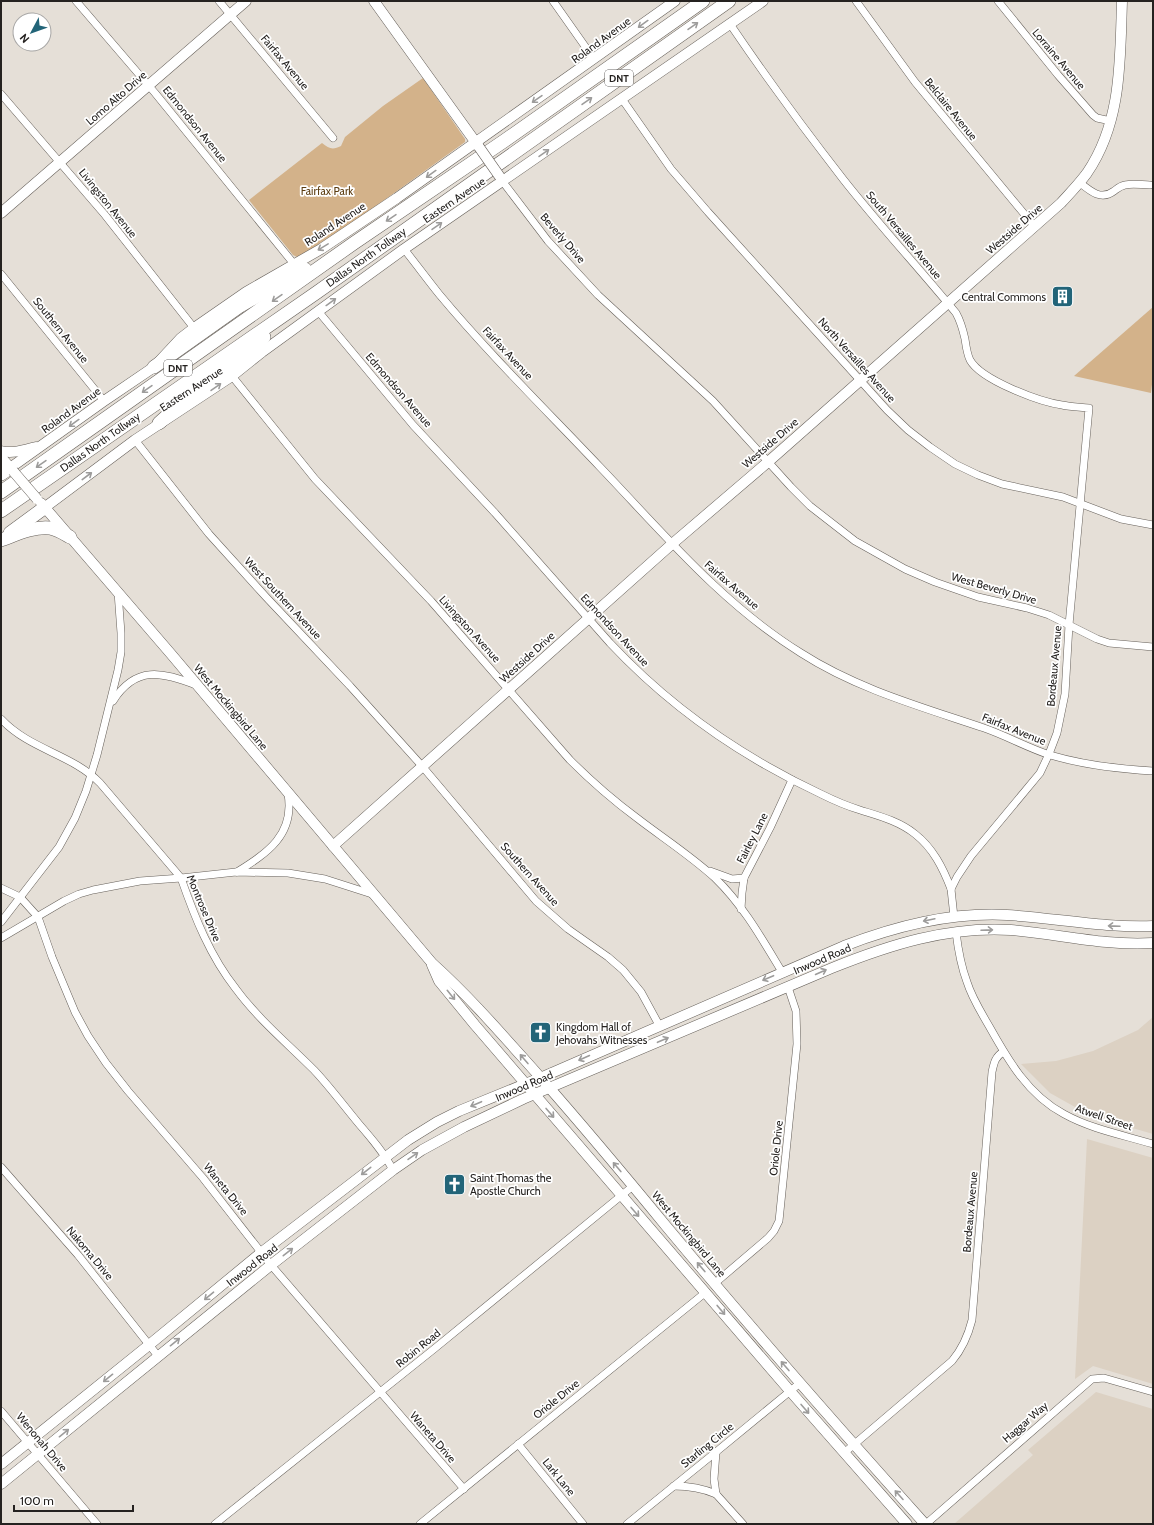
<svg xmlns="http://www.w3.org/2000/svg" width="1154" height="1525" font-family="Cabin,sans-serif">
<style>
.built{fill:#dcd1c3}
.green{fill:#d3b28a}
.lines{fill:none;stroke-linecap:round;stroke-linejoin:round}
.street-casing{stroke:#66605a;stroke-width:8}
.secondary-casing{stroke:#66605a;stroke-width:11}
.highway-casing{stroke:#66605a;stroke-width:14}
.street{stroke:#fff;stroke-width:7}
.secondary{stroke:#fff;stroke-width:10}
.highway{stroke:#fff;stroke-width:13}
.secondary-bridge-casing{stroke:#66605a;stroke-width:11;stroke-linecap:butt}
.secondary-bridge{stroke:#fff;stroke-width:10}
.oneway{stroke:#9d9c9b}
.labels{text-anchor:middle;stroke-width:3.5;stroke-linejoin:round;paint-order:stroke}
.shield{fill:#fff;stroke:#666463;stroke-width:1}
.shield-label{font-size:10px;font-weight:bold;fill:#252220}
.street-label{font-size:11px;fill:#252220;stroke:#fff}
.park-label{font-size:11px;fill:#5b3c10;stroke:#fff}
.poi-label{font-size:11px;fill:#252220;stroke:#fff;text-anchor:start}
</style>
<rect width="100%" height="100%" fill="#e5dfd7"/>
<g class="built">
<path d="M1153 1017V1134L1091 1116 1050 1093 1021 1064 1056 1061 1093 1051 1138 1030Z"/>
<path d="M1087 1139 1153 1158V1384L1093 1366 1075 1379Z"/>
<path d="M1096 1392 1153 1409V1524H954L1033 1455 1028 1450Z"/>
</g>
<g class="green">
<path d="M423 78 465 139V142L358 219 303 254 297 257 293 255 249 200 322 143C329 149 333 150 341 146L345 137 383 106Z"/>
<path d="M1153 307V376L1151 393 1074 376Z"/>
</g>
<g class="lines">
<defs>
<g id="street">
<path d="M76 1 155 93 294 264"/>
<path d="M219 1 333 138"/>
<path d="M553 1 594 59"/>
<path d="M856 1 915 82 1035 227"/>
<path d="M998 1 1058 75 1093 115 1097 118 1111 121"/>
<path d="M730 24C766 77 804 129 843 179 879 225 919 268 956 313 961 322 963 330 965 339 966 346 967 354 970 360 981 380 1040 402 1062 405 1071 407 1080 407 1089 408L1069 625 1065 694 1057 733 1049 754 1040 773 971 856 957 877 951 889 954 917"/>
<path d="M1 94 105 215 194 328"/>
<path d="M622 99 671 169 708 212 887 410 908 430 930 447 955 464 978 475 1002 484 1063 497 1121 519 1153 525"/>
<path d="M503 182 548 241 598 295 713 401 791 487 810 506 855 541 905 569 935 582 978 597 1027 608 1049 615 1097 639 1109 643 1153 647"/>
<path d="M1079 182C1090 191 1101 201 1114 191 1118 188 1120 186 1125 185 1133 183 1142 185 1150 185"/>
<path d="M404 249C416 264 427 279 439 294 489 354 546 410 600 467 663 533 722 604 801 653 857 689 922 707 984 728 1007 736 1028 748 1050 755 1084 765 1118 769 1153 771"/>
<path d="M1 274 104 401"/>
<path d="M318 311 413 425 495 513 610 643C670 707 742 757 821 794 833 800 847 806 860 810 879 816 899 821 915 834 933 848 943 868 951 889"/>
<path d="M232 376 315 479 431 601 570 760C591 781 614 801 637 818 663 838 691 856 715 878 743 905 762 939 782 972"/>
<path d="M135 440 209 534 266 597 350 686 422 766 536 901 568 929 608 957 623 970 641 992 659 1025"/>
<path d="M113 701C136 665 162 672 196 685"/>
<path d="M1 719C30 750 72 754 100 783L176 872 181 878C195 918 210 956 236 989 258 1019 288 1044 314 1070 330 1087 344 1106 359 1124 372 1139 384 1153 393 1170"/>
<path d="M710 871 732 879 744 878"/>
<path d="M237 872C267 853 295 835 288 794"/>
<path d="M1 888 20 897 38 917 52 957 75 1012 88 1036 106 1063 128 1091 203 1178 271 1265 464 1489"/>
<path d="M741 909 742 893 744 878 770 828 792 780"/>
<path d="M1 922 59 847 75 818 86 791 97 755 118 670 121 652V633L118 592"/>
<path d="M956 932C958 949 961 966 967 982 972 998 981 1012 989 1026 1008 1060 1028 1095 1064 1114 1091 1129 1123 1135 1153 1144"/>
<path d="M1 938 64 901 79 894 93 890 140 881 181 878 236 872 288 873 325 879 375 895"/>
<path d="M1 1167 78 1255 158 1356"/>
<path d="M714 1284 768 1238 774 1231 779 1221 797 1044 796 1011 788 987"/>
<path d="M1 1411 97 1524"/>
<path d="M518 1444 583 1524"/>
<path d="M716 1452 714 1479 716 1494 743 1524"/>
<path d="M844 1453 952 1361C963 1348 968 1336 972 1320L992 1072C994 1063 995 1057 1003 1052"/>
<path d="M674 1486C689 1486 702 1488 716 1494"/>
<path d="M215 1524 434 1349 633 1186"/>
<path d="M420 1524 706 1292"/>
<path d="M627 1524 716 1452 800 1383"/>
<path d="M926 1524 1092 1379 1104 1378 1153 1392"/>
</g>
<g id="secondary">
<path d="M374 1 479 147"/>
<path d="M1 213 246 1"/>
<path d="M1 451C13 454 24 450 36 447"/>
<path d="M1 457 13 471"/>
<path d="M10 468 104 401 154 367 181 338 194 328 246 292 321 249 397 198 675 1"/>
<path d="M41 503 171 654 432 963C471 998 505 1038 540 1077 583 1126 625 1176 666 1226 750 1327 837 1426 925 1524"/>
<path d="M44 508 135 440 232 376 262 352 404 249 763 1"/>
<path d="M333 846 672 544 768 462 1061 203C1070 193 1079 184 1087 173 1122 122 1120 60 1122 1"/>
<path d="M432 965 439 981 475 1025 790 1391 907 1524"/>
<path d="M1 1464 149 1345 262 1252 408 1140 437 1122 459 1111 540 1078 844 946C896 926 950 912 1007 915 1056 918 1104 928 1153 926"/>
<path d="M1 1484 271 1265 393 1170 422 1150 464 1127 523 1099 832 968C889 945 948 926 1011 930 1059 934 1105 946 1153 943"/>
</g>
<g id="highway">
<path d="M154 367 240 306 305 269"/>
<path d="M159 423 190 395 224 371 264 337"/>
<path d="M1 474 10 468"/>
<path d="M1 492 354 243 504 141 703 1"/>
<path d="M1 511 316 293 729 1"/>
<path d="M10 533 44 508"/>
<path d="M1 540C15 535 34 526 50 528 57 529 63 533 70 537"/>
</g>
</defs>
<use href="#street" class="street-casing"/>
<use href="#secondary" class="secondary-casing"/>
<use href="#highway" class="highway-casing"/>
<use href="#street" class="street"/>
<use href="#secondary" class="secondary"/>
<use href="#highway" class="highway"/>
<defs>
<g id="secondary-bridge">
<path d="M479 147 500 177"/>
<path d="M13 471 37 499"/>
</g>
</defs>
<use href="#secondary-bridge" class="secondary-bridge-casing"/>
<use href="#secondary-bridge" class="secondary-bridge"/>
</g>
<defs><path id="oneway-shaft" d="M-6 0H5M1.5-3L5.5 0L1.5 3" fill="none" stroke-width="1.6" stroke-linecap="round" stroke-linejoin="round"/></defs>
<g class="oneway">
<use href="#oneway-shaft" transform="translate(643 24) rotate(144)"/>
<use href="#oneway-shaft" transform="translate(693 26) rotate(-35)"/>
<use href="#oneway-shaft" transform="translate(537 99) rotate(145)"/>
<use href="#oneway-shaft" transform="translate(587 101) rotate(-35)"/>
<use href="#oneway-shaft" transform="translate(544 153) rotate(-35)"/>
<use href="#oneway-shaft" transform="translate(431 174) rotate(144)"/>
<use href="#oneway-shaft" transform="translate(391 218) rotate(146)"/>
<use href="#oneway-shaft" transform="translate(437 226) rotate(-35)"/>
<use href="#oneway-shaft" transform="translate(323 247) rotate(149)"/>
<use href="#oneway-shaft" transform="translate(277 298) rotate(145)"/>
<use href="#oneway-shaft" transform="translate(331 302) rotate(-36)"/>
<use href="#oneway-shaft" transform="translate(216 387) rotate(-35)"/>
<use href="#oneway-shaft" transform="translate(147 389) rotate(145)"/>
<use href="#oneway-shaft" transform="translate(74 423) rotate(144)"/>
<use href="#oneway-shaft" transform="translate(41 464) rotate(145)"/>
<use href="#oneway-shaft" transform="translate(87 476) rotate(-37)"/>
<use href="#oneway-shaft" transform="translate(929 920) rotate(168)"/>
<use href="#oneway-shaft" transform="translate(1114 926) rotate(-178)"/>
<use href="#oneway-shaft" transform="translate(987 930) rotate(-2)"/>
<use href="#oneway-shaft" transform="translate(821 972) rotate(-24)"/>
<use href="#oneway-shaft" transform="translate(768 978) rotate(157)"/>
<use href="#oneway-shaft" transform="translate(451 995) rotate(51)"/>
<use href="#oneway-shaft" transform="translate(663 1040) rotate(-23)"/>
<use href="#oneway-shaft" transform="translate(584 1058) rotate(156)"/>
<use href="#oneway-shaft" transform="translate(524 1059) rotate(-131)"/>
<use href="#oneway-shaft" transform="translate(476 1104) rotate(157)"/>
<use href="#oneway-shaft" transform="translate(550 1113) rotate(49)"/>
<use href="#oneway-shaft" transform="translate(413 1156) rotate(-35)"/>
<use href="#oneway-shaft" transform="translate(617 1167) rotate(-130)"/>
<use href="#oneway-shaft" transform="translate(366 1171) rotate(142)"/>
<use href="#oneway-shaft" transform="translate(635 1212) rotate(49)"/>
<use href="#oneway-shaft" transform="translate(288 1252) rotate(-38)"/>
<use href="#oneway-shaft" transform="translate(701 1267) rotate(-130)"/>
<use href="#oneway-shaft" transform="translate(209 1296) rotate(140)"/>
<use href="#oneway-shaft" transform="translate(721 1310) rotate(50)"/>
<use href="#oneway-shaft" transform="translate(175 1342) rotate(-39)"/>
<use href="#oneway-shaft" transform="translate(785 1366) rotate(-131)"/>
<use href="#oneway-shaft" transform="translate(108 1378) rotate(141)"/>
<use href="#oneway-shaft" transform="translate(805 1409) rotate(49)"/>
<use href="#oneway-shaft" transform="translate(64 1433) rotate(-39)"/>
<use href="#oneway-shaft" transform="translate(899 1495) rotate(-132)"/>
</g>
<defs>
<symbol id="building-square" viewBox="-11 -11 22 22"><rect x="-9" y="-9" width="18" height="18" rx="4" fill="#226478" stroke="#fff"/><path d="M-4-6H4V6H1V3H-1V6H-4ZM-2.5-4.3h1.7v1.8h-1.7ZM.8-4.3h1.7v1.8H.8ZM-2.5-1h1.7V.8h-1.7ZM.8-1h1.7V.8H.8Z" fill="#fff"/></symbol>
<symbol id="church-square" viewBox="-11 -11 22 22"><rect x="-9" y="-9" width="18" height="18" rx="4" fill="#226478" stroke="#fff"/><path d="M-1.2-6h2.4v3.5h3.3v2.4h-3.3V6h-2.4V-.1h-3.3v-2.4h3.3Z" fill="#fff"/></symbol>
</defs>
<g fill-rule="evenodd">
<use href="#building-square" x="1050" y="284" width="25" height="25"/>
<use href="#church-square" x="528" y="1020" width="25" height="25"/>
<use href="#church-square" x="442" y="1172" width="25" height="25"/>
</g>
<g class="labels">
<g class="shield">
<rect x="605" y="70" width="28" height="16" rx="3"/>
<rect x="164" y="360" width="28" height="16" rx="3"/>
</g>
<g class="shield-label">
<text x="619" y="82">DNT</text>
<text x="178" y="372">DNT</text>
</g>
<g class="street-label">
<text transform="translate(601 40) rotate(-36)" y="4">Roland Avenue</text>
<text transform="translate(1059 59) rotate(50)" y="4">Lorraine Avenue</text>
<text transform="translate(285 62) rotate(50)" y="4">Fairfax Avenue</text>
<text transform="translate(116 98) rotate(-41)" y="4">Lomo Alto Drive</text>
<text transform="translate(951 109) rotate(51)" y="4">Belclaire Avenue</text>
<text transform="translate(195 124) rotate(51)" y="4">Edmondson Avenue</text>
<text transform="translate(454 200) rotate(-34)" y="4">Eastern Avenue</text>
<text transform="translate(108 203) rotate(51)" y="4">Livingston Avenue</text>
<text transform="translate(335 224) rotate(-33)" y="4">Roland Avenue</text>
<text transform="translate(1014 229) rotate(-41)" y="4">Westside Drive</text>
<text transform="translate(904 235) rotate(50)" y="4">South Versailles Avenue</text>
<text transform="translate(563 238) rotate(49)" y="4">Beverly Drive</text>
<text transform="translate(366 257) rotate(-35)" y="4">Dallas North Tollway</text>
<text transform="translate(61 330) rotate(51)" y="4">Southern Avenue</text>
<text transform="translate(508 353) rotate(47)" y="4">Fairfax Avenue</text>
<text transform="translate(857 360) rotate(48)" y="4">North Versailles Avenue</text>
<text transform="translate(191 389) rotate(-33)" y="4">Eastern Avenue</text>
<text transform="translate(399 390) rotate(49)" y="4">Edmondson Avenue</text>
<text transform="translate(71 410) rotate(-36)" y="4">Roland Avenue</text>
<text transform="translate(100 442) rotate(-35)" y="4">Dallas North Tollway</text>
<text transform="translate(770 443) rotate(-41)" y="4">Westside Drive</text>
<text transform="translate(732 585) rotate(41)" y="4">Fairfax Avenue</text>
<text transform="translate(994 588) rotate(16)" y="4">West Beverly Drive</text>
<text transform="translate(283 598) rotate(47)" y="4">West Southern Avenue</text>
<text transform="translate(470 629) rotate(48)" y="4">Livingston Avenue</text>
<text transform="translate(615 630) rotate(47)" y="4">Edmondson Avenue</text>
<text transform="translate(527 657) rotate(-42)" y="4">Westside Drive</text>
<text transform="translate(1054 666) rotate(-85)" y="4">Bordeaux Avenue</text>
<text transform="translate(231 707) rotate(50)" y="4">West Mockingbird Lane</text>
<text transform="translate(1014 729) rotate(22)" y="4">Fairfax Avenue</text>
<text transform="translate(752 838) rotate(-63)" y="4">Fairley Lane</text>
<text transform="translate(530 874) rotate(48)" y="4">Southern Avenue</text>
<text transform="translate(204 908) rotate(67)" y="4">Montrose Drive</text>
<text transform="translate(822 959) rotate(-23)" y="4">Inwood Road</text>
<text transform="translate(524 1086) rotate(-23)" y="4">Inwood Road</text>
<text transform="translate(1104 1117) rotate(19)" y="4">Atwell Street</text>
<text transform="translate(776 1148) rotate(-84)" y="4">Oriole Drive</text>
<text transform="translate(226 1189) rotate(51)" y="4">Waneta Drive</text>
<text transform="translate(970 1212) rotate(-85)" y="4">Bordeaux Avenue</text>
<text transform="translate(689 1234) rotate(50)" y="4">West Mockingbird Lane</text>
<text transform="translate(90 1253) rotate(50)" y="4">Nakoma Drive</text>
<text transform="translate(252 1265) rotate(-38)" y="4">Inwood Road</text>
<text transform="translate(418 1348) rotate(-39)" y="4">Robin Road</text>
<text transform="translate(556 1399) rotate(-39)" y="4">Oriole Drive</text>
<text transform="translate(1025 1422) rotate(-41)" y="4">Haggar Way</text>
<text transform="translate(433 1437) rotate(49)" y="4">Waneta Drive</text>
<text transform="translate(42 1442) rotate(50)" y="4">Wenonah Drive</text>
<text transform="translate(707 1445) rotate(-39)" y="4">Starling Circle</text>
<text transform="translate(559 1477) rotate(51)" y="4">Lark Lane</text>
</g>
<g class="park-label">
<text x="327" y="195">Fairfax Park</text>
</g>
<g class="poi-label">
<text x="1046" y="301" text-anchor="end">Central Commons</text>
<text x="556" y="1031">Kingdom Hall of<tspan x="556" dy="13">Jehovahs Witnesses</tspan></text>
<text x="470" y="1182">Saint Thomas the<tspan x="470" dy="13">Apostle Church</tspan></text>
</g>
</g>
<rect width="1154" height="1525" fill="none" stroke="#252220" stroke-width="4"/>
<g transform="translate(32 32) rotate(229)"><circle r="19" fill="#ffffff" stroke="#a8a7a6"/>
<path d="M0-3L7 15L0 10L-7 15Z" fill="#226478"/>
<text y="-6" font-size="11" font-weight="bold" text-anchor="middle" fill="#252220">N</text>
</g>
<path d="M14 1505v6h119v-6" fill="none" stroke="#252220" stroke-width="2"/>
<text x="20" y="1505" font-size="12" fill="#252220" stroke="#ffffff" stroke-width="3" paint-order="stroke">100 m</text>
</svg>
